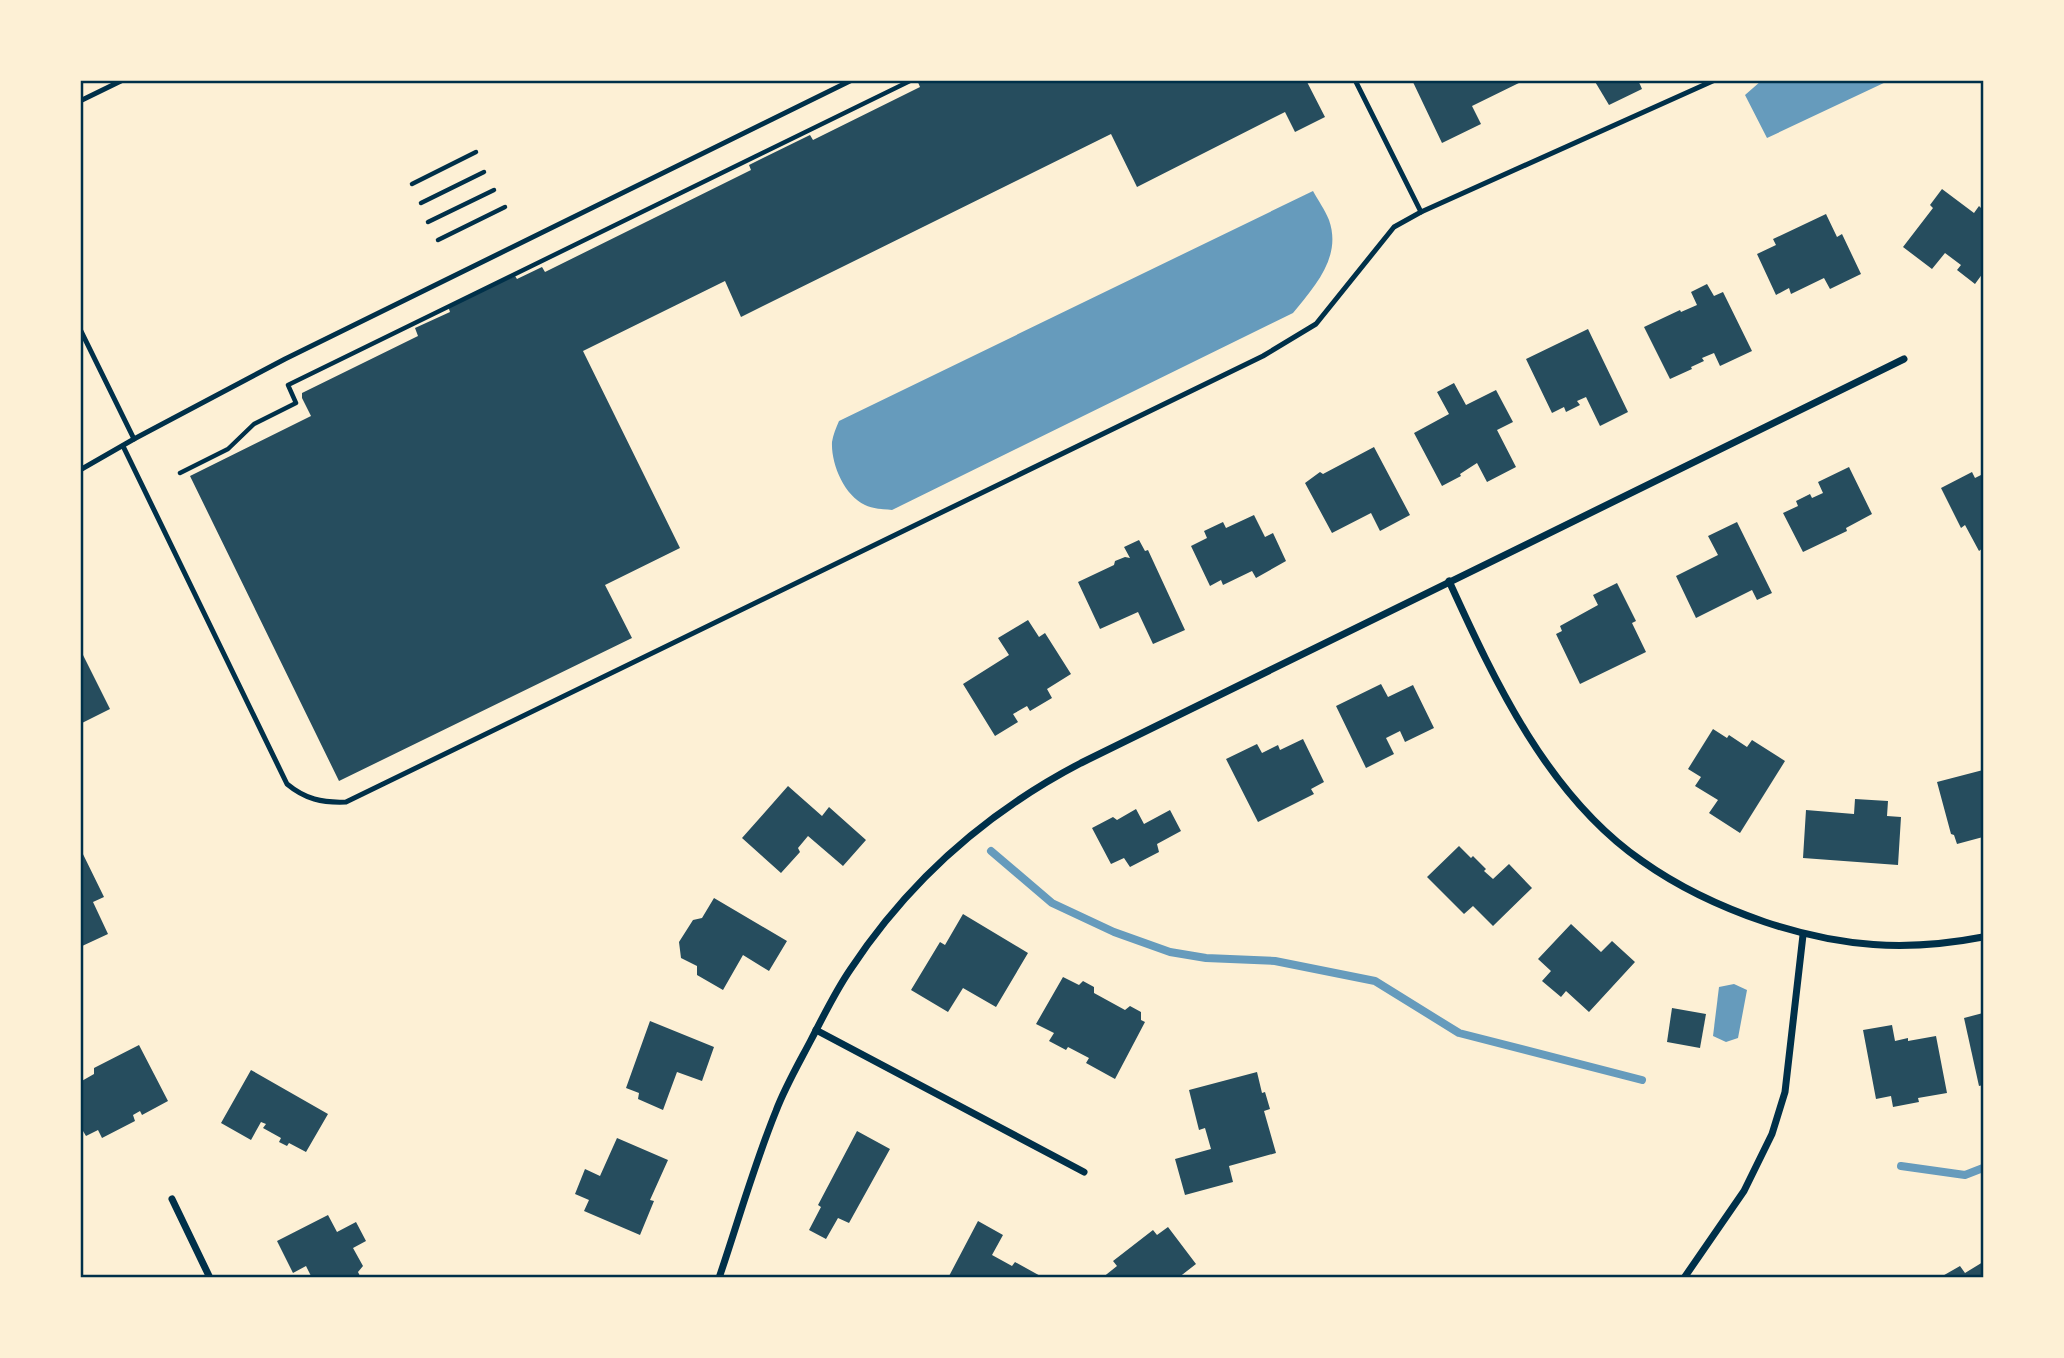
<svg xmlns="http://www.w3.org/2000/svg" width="2064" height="1358" font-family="Rubik,sans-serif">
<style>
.water{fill:#669bbc}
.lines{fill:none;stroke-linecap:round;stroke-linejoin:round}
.stream{stroke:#669bbc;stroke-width:8}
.building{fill:#264d5e}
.path{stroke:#003049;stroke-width:4.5}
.service{stroke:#003049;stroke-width:5}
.minor{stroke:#003049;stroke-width:7}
.neatline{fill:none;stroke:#003049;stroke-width:2.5}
</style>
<rect width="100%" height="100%" fill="#fdf0d5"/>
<g class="water">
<path d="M1761 81V80L1888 81 1767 138 1745 95Z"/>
<path d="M1313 191C1318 200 1325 210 1329 220 1342 257 1315 286 1293 313L892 510C884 509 872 509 865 505 844 495 831 464 832 442 833 435 836 428 839 421Z"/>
<path d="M1734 984 1747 990 1738 1038 1726 1042 1713 1036 1719 987Z"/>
</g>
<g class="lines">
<g class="stream">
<path d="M991 851 1052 903 1114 932 1170 952 1206 958 1275 961 1375 981 1459 1033 1642 1080"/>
<path d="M1901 1166 1965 1175 1983 1168"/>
</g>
</g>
<g class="building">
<path d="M917 80H1306L1325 117 1295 132 1285 112 1137 187 1111 134 741 317 725 281 583 351 680 548 605 585 632 638 339 781 190 476 311 416 302 398V393L418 336 415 328 450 312 448 306 515 276 517 279 542 267 545 272 751 170 749 165 810 135 813 140 920 87Z"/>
<path d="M1412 80H1525L1472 106 1481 124 1442 143Z"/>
<path d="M1594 80H1638L1642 89 1609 105Z"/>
<path d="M1942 189 1974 213 1979 206 1983 210V273L1975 284 1957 270 1961 265 1945 253 1932 269 1903 247 1933 208 1930 205Z"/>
<path d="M1826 214 1837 237 1842 234 1861 274 1830 289 1824 278 1791 294 1789 288 1776 295 1757 254 1776 245 1773 239Z"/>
<path d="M1707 284 1714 296 1723 292 1752 351 1720 366 1714 353 1702 358 1704 361 1691 367 1692 369 1670 379 1644 327 1680 310 1681 312 1697 305 1691 292Z"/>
<path d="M1588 329 1628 412 1600 426 1586 397 1577 401 1580 405 1566 412 1564 407 1552 413 1526 359Z"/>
<path d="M1454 383 1466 405 1496 390 1513 422 1497 430 1516 467 1487 482 1477 463 1460 474 1461 476 1442 486 1414 433 1449 414 1437 392Z"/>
<path d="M1374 447 1410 515 1380 531 1371 513 1332 533 1305 483 1320 472 1323 474Z"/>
<path d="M1849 467 1872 514 1846 528 1847 531 1803 552 1783 513 1798 506 1796 501 1810 494 1812 498 1823 493 1818 482Z"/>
<path d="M1972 472 1975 478 1983 474V548L1979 551 1965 525 1961 528 1941 488Z"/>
<path d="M1254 515 1265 537 1273 533 1286 561 1256 578 1252 571 1223 585 1221 580 1210 586 1191 546 1207 538 1204 531 1223 522 1226 528Z"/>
<path d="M1737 522 1772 593 1757 600 1752 590 1696 618 1676 576 1718 555 1708 536Z"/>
<path d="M1139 540 1145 551 1148 550 1185 630 1153 644 1138 612 1100 629 1078 582 1114 565 1115 561 1125 557 1130 558 1124 547Z"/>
<path d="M1617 583 1636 621 1632 623 1646 652 1580 684 1556 634 1562 631 1560 626 1598 605 1593 595Z"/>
<path d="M1028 620 1039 637 1045 633 1071 674 1047 689 1052 698 1030 711 1027 706 1013 714 1018 722 995 736 963 684 1009 655 998 638Z"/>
<path d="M80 649 110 709 80 724Z"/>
<path d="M1381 684 1388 697 1413 685 1434 728 1405 742 1400 731 1386 738 1394 754 1366 768 1336 706Z"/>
<path d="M1713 729 1727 738 1729 735 1747 747 1752 740 1785 761 1740 833 1709 813 1718 800 1695 786 1701 777 1688 769Z"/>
<path d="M1303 739 1324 782 1311 789 1314 794 1258 822 1226 759 1257 744 1262 753 1278 745 1280 750Z"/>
<path d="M1983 770V837L1957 844 1954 835 1951 834 1937 782Z"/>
<path d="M788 786 822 816 829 807 866 840 843 866 808 836 798 848 800 852 781 873 742 838Z"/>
<path d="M1855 799 1888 801 1887 816 1901 817 1898 865 1803 858 1806 810 1854 814Z"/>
<path d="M1136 809 1144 824 1170 810 1181 831 1157 844 1159 852 1130 867 1124 858 1111 864 1092 828 1113 817 1117 820Z"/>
<path d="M1459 846 1471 858 1473 856 1486 869 1484 871 1493 879 1509 864 1532 888 1493 926 1473 906 1464 914 1427 877Z"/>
<path d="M80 848 104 897 93 902 108 934 80 947Z"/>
<path d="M714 898 787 941 769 971 743 955 723 990 697 975V966L681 958 679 942 693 920 702 918Z"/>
<path d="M963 914 1028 953 996 1007 963 988 948 1012 911 990 940 942 945 945Z"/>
<path d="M1571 924 1601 952 1612 941 1635 962 1589 1012 1566 991 1561 997 1542 981 1551 971 1538 959Z"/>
<path d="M1063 977 1079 985 1083 981 1094 987V993L1125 1010 1130 1006 1141 1012V1020L1145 1022 1115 1079 1086 1063 1089 1058 1068 1047 1066 1050 1049 1041 1054 1033 1036 1024Z"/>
<path d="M1672 1008 1706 1014 1700 1048 1667 1042Z"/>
<path d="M1983 1013V1085L1979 1086 1964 1018Z"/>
<path d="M650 1021 714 1047 702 1081 677 1072 663 1110 638 1099 639 1093 626 1088Z"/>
<path d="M1892 1025 1895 1041 1908 1038V1041L1936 1036 1947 1093 1918 1098 1919 1102 1893 1107 1891 1096 1876 1099 1863 1030Z"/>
<path d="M139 1045 168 1101 142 1115 140 1111 133 1115 135 1121 102 1138 98 1130 86 1136 80 1126V1082L94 1074V1068Z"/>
<path d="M251 1070 328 1114 306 1152 289 1143 287 1146 279 1142 281 1138 263 1128 266 1124 261 1122 251 1140 221 1123Z"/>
<path d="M1257 1072 1262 1093 1265 1092 1270 1109 1264 1111 1276 1153 1229 1166 1233 1182 1185 1195 1175 1159 1211 1149 1205 1128 1199 1130 1189 1090Z"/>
<path d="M857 1131 890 1149 849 1223 838 1218 826 1239 809 1230 821 1207 818 1205Z"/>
<path d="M617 1138 668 1160 650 1200 654 1201 640 1235 584 1211 589 1200 575 1194 585 1169 600 1176Z"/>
<path d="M328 1215 337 1232 356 1222 366 1241 353 1248 363 1266 358 1272 361 1278H312L306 1266 293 1273 277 1241Z"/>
<path d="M978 1221 1003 1235 992 1255 1012 1266 1015 1262 1044 1278H948Z"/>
<path d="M1168 1227 1196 1264 1178 1278H1102L1117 1266 1113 1261 1153 1230 1157 1235Z"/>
<path d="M1983 1262V1278H1939L1960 1266 1965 1273Z"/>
</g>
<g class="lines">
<g class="path">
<path d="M412 184 476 152"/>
<path d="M421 203 484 172"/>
<path d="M428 222 494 190"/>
<path d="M438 240 505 207"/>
<path d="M180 473 228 449 254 424 296 403 288 385 912 80"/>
</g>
<g class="service">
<path d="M1355 80 1421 212"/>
<path d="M80 101 123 80"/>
<path d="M80 329 134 439"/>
<path d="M123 446 287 784C305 799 322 803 346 802L1263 356 1316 324 1394 227 1421 212 1715 80"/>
<path d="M80 470 134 439 285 359 852 80"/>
</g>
<g class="minor">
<path d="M1449 581C1495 682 1548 796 1642 861 1680 888 1721 907 1765 922 1840 947 1906 952 1983 937"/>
<path d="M816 1030 1084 1172"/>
<path d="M172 1199 210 1278"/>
<path d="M719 1278C738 1222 754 1165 776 1111 785 1087 799 1063 811 1040 823 1017 835 992 850 970 908 882 987 812 1081 763L1904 359"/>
<path d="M1684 1278 1744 1191 1772 1134 1785 1092 1803 935"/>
</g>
</g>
<rect width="2064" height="1358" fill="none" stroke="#fdf0d5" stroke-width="164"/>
<rect x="82" y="82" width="1900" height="1194" class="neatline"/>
</svg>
